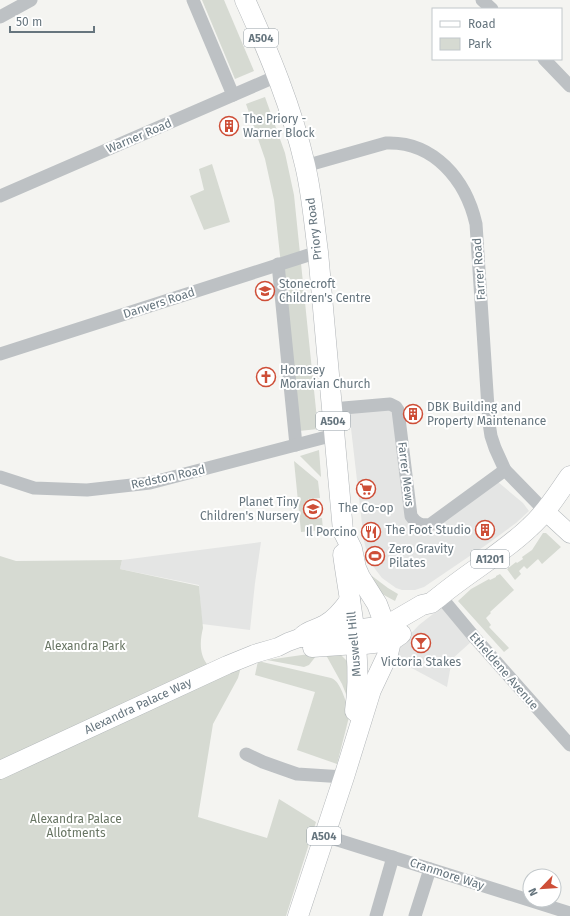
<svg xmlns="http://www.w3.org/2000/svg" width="570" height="916" font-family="'Fira Sans',sans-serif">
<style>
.built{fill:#e4e5e4}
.green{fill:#d6dad2}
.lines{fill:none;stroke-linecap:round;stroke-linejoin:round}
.secondary-casing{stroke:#b0b5b8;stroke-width:19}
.primary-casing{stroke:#b1b5b8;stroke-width:21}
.street{stroke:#bdc1c4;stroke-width:13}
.secondary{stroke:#fff;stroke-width:18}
.primary{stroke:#fff;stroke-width:20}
.labels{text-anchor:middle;stroke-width:4;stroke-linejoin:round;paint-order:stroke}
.shield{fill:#fff;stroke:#949ea5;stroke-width:1}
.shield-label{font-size:11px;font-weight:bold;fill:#66757e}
.poi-label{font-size:12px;fill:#66757e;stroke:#fff;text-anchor:start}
.street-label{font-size:12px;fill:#66757e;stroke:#fff}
.park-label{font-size:12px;fill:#697664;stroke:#fff}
</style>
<rect width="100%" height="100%" fill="#f4f4f1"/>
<g class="built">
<path d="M388 409 393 412 412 525 417 530 425 531 434 529 498 482 523 503 529 511 516 523 486 545 424 587 415 590H402L396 588 382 578 369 561 364 541 349 411Z"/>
<path d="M261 542 255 583 250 630 202 624 199 585 120 569 122 560Z"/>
<path d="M442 607 472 641 452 659 447 687 393 658 401 644 419 625Z"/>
</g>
<g class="green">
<path d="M202 0H224L254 71 235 79Z"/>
<path d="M265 97 285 153 294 195 318 429 299 431 274 200 265 159 246 104Z"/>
<path d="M212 164 230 222 204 230 190 196 204 190 199 169Z"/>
<path d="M319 450 321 476V477L300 456Z"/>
<path d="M294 461 318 481 320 498 308 499 310 519 322 518 323 530 301 532Z"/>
<path d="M543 533H546L561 547 542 564 538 559 527 569 524 566 519 571 521 574 515 580 507 569 516 562 517 563 523 559 522 557 532 550Z"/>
<path d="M0 556 16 561 122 560 120 569 199 586 203 628C200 640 199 654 207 664L241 667 238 678 213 724 198 817 267 838 279 799 316 822 286 916H0Z"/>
<path d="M500 574 514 590 490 612 491 613 486 618 491 625 489 627 509 648 504 652 458 601 471 589 489 579 490 580 496 577V576Z"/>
<path d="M372 576 388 588 398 594 395 601 382 594 369 578Z"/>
<path d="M316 653V656L309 665 304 667 267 660Z"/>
<path d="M339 653 349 663 350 704 342 684 326 655Z"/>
<path d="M258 661 331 678C341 681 346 703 349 712V717L337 764 297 750 315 692 255 675Z"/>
</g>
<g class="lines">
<defs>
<g id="secondary">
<path d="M545 511 570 534"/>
<path d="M312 648 356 645"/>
<path d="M0 770 227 665 254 654 278 647 288 642 302 637 307 639 354 630"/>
</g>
<g id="primary">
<path d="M245 0C269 53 292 108 305 165 312 194 314 223 318 252L343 531 352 549 356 568 360 577 377 604 391 641 388 654 371 690 344 777 298 916"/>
<path d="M343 554C350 606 363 659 355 711"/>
<path d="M354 630 386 626 422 605 431 603 440 596C469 572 503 553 530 527 546 513 558 493 570 476"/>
<path d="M302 637C308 630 317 630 325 625 336 619 343 610 350 600"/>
<path d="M356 645 391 641 401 634"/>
</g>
</defs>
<use href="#secondary" class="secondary-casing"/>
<use href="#primary" class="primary-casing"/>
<g class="street">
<path d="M193 0 233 95"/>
<path d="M482 0 492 9"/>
<path d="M0 17 31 0"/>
<path d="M544 59 570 86"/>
<path d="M305 166 386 143C434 141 466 180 476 224L489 423 491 436 495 448 505 470 545 511"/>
<path d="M0 196 277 76"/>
<path d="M278 264 296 445"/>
<path d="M0 354 318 252"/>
<path d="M332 409 390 404 396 407 398 410 411 516C416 524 422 526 431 524L505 470"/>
<path d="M0 477 34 488 87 490 150 483 334 435"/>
<path d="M440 596 475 638 570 745"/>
<path d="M246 754 263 762 297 774 344 777"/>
<path d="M325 836 570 913"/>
<path d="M376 916 393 857"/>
<path d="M415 916 430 869"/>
</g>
<use href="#secondary" class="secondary"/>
<use href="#primary" class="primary"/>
</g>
<defs>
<symbol id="building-ring" viewBox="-11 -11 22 22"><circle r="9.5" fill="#fff" stroke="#ce4e37" stroke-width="1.5"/><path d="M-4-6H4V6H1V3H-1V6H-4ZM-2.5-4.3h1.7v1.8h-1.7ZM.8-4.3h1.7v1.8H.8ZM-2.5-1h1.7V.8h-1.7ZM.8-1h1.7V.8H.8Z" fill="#ce4e37"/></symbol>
<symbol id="school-ring" viewBox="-11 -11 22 22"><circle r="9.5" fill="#fff" stroke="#ce4e37" stroke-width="1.5"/><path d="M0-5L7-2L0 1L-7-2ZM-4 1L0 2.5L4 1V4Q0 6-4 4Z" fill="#ce4e37"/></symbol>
<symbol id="church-ring" viewBox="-11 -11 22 22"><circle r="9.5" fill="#fff" stroke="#ce4e37" stroke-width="1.5"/><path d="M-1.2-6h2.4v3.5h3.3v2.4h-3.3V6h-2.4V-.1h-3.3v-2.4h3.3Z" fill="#ce4e37"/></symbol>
<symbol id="supermarket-ring" viewBox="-11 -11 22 22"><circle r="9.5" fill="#fff" stroke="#ce4e37" stroke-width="1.5"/><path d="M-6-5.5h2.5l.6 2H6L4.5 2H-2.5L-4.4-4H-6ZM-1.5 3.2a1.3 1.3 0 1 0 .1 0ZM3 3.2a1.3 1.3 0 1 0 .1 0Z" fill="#ce4e37"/></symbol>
<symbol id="restaurant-ring" viewBox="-11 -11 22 22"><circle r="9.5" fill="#fff" stroke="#ce4e37" stroke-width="1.5"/><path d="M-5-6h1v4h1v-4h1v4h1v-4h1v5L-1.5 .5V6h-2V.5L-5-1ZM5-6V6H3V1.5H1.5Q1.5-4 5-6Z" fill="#ce4e37"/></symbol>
<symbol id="stadium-ring" viewBox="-11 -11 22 22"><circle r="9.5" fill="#fff" stroke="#ce4e37" stroke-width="1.5"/><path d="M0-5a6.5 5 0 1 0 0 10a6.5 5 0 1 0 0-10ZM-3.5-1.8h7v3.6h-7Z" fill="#ce4e37"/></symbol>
<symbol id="bar-ring" viewBox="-11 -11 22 22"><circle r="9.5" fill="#fff" stroke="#ce4e37" stroke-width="1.5"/><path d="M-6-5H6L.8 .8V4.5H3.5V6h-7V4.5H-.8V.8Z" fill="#ce4e37"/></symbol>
</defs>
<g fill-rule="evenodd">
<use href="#building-ring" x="218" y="115" width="22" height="22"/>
<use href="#school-ring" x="254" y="280" width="22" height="22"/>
<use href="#church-ring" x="255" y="366" width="22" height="22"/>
<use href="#building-ring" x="402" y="403" width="22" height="22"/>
<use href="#supermarket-ring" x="355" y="478" width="22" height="22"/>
<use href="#school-ring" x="302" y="498" width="22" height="22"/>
<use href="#building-ring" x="474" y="519" width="22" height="22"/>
<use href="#restaurant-ring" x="360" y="521" width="22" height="22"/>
<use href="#stadium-ring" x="364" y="545" width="22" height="22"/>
<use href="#bar-ring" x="410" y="632" width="22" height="22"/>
</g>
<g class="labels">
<g class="shield">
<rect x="244" y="29" width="34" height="18" rx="3"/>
<rect x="316" y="412" width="34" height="18" rx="3"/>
<rect x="471" y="550" width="38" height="18" rx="3"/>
<rect x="307" y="827" width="34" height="18" rx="3"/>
</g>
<g class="shield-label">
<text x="261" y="42">A504</text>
<text x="333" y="425">A504</text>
<text x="490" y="563">A1201</text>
<text x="324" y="840">A504</text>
</g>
<g class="poi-label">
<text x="243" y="123">The Priory -<tspan x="243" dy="14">Warner Block</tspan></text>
<text x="279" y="288">Stonecroft<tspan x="279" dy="14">Children's Centre</tspan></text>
<text x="280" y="374">Hornsey<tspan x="280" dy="14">Moravian Church</tspan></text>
<text x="427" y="411">DBK Building and<tspan x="427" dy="14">Property Maintenance</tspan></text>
<text x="299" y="506" text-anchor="end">Planet Tiny<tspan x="299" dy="14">Children's Nursery</tspan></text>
<text x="366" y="512" text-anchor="middle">The Co-op</text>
<text x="471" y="534" text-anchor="end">The Foot Studio</text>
<text x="357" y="536" text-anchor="end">Il Porcino</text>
<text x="389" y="553">Zero Gravity<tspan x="389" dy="14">Pilates</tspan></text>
<text x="421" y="666" text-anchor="middle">Victoria Stakes</text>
</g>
<g class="street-label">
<text transform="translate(139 136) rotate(-23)" y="4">Warner Road</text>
<text transform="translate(314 229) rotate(-97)" y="4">Priory Road</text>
<text transform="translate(479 269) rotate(-94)" y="4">Farrer Road</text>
<text transform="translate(159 303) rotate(-18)" y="4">Danvers Road</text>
<text transform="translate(406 474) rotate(83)" y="4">Farrer Mews</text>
<text transform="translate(168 477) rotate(-12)" y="4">Redston Road</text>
<text transform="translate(354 644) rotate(-95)" y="4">Muswell Hill</text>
<text transform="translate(504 671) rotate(49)" y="4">Etheldene Avenue</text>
<text transform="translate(138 706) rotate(-25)" y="4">Alexandra Palace Way</text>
<text transform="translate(447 874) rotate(18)" y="4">Cranmore Way</text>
</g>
<g class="park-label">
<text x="85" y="650">Alexandra Park</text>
<text x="76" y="823">Alexandra Palace<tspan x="76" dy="14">Allotments</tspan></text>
</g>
</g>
<rect x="432" y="8" width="130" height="52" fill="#ffffff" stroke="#c2c8cb"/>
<rect x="440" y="21" width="20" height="6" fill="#ffffff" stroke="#c2c8cb"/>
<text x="468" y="28" font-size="12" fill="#66757e">Road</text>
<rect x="440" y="38" width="20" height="12" fill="#d6dad2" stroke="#c2c8cb"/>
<text x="468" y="48" font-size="12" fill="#66757e">Park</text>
<g transform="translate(542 888) rotate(245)"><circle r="19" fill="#ffffff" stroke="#c2c8cb"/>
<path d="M0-3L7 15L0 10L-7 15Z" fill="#ce4e37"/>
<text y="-6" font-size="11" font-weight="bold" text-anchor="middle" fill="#66757e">N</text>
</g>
<path d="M10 26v6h84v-6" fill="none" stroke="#66757e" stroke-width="2"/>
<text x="16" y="26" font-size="12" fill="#66757e" stroke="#ffffff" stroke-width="3" paint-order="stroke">50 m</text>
</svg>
